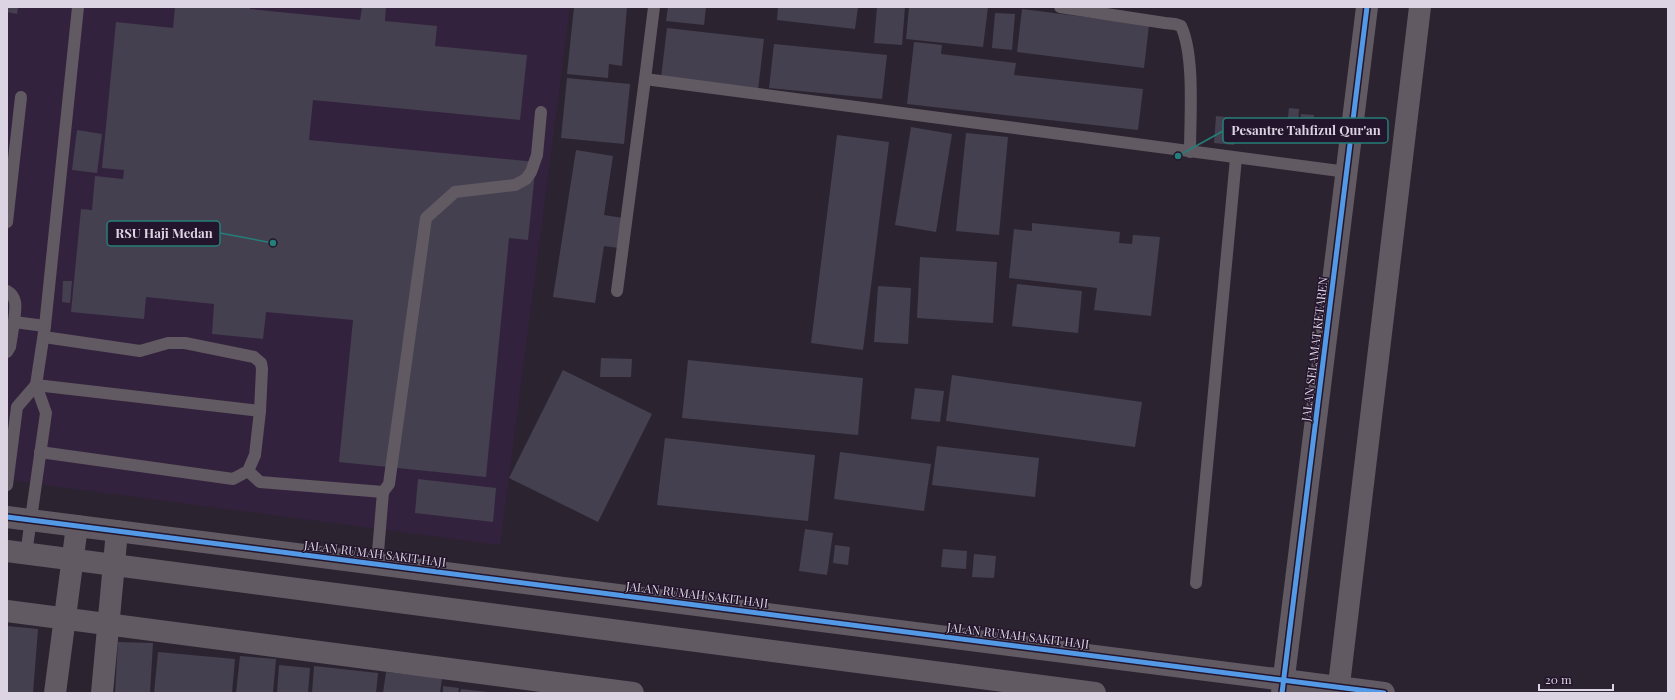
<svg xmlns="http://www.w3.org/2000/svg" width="1675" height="700" font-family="'Playfair Display',serif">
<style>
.built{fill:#33223d}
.building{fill:#44404f}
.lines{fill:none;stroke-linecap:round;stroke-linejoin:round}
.service{stroke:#625a62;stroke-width:12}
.minor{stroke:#625a62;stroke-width:22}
.tertiary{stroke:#625a62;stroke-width:22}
.cycleway-casing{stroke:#23152b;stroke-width:8}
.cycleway{stroke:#5399e6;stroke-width:5}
.labels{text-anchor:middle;stroke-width:3;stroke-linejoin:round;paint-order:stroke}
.street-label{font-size:12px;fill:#dcd3e3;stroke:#23152b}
.leader{fill:none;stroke:#247f7a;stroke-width:1.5}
.callout-dot{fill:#247f7a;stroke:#23152b;stroke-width:1.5}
.callout{fill:#23152b;stroke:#247f7a;stroke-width:1.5}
.callout-label{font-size:13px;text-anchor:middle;font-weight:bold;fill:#dcd3e3}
</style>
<rect width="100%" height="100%" fill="#2b2330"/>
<path class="built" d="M7 7H570L500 545 7 480Z"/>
<g class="building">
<path d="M7 7H18L17 14 7 12Z"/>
<path d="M175 7H250V9L360 20 362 7H386L385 21 437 26 435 46 527 55 520 120 313 100 309 140 536 162 528 240 509 238 486 477 339 462 353 320 266 312 263 339 212 334 214 304 146 297 144 319 71 312 81 209 92 210 95 176 123 179 124 170 102 168 116 22 173 28Z"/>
<path d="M574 7H627L622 66 609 64 608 78 567 74Z"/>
<path d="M668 7H706L704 25 666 21Z"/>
<path d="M778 7H858L855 29 777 20Z"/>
<path d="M877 7H905L902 45 874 43Z"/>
<path d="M909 7H988L983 47 906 39Z"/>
<path d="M1022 9 1149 25 1144 68 1017 52Z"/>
<path d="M995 13 1015 14 1012 50 992 48Z"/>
<path d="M667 28 764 39 758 90 661 78Z"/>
<path d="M914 42 942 45 941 54 1016 63 1014 75 1143 89 1138 130 907 104Z"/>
<path d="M774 44 887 55 882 99 769 88Z"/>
<path d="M567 78 630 84 624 144 561 138Z"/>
<path d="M1289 108 1299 109 1298 126 1287 125Z"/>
<path d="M1301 114 1314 115 1313 131 1299 130Z"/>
<path d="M1216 116 1236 118 1234 145 1214 143Z"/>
<path d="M911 127 952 134 936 232 895 225Z"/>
<path d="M77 130 102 134 97 173 72 170Z"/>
<path d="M966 133 1008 137 999 235 956 231Z"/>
<path d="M837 135 889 142 863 350 811 343Z"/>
<path d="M576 150 613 156 604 215 623 218 618 248 604 246 595 303 553 297Z"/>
<path d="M1032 223 1120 232 1119 243 1132 244 1133 235 1160 237 1151 316 1094 310 1097 288 1009 278 1014 229 1032 231Z"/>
<path d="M920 257 997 262 993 323 917 318Z"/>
<path d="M63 281H72L70 303 62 302Z"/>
<path d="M1017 284 1082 291 1078 333 1012 326Z"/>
<path d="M878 286 911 288 908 344 874 342Z"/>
<path d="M601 358 632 359 631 377H600Z"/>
<path d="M688 360 863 378 858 435 682 418Z"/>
<path d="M563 370 652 414 598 522 509 478Z"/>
<path d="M952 375 1142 402 1135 447 946 421Z"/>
<path d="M915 388 944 391 940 422 911 419Z"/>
<path d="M665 438 815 455 808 521 657 505Z"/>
<path d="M937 446 1039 458 1035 497 932 485Z"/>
<path d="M840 452 931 464 924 511 834 499Z"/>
<path d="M418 479 496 488 493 522 415 513Z"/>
<path d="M805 529 833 533 827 575 799 571Z"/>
<path d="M835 545 850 547 848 565 833 563Z"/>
<path d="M943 549 967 551 966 569 941 567Z"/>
<path d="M974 554 996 556 994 578 972 577Z"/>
<path d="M7 626 38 629 33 693H7Z"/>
<path d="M118 642 153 643 150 693H115Z"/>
<path d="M158 652 235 659 232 693H154Z"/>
<path d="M240 656 276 659 273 693H236Z"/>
<path d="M279 665 310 668 308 693H277Z"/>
<path d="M314 666 378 673 376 693H312Z"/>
<path d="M386 672 442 678 440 693H383Z"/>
<path d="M443 686 459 688 458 693H443Z"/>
<path d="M461 689 488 692V693H460Z"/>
</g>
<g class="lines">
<g class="service">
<path d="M654 7 645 79 1347 172"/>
<path d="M1060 7 1165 23 1175 24 1181 26C1195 56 1190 118 1190 152"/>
<path d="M7 222 21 97"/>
<path d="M7 291C19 298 15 310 14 322"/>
<path d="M617 291 645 79"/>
<path d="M7 352 10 347 14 322 45 326"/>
<path d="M36 385 260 411 262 369 261 363 254 357 185 343H168L140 351 44 337"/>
<path d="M40 452 233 479 248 471 255 455 260 411"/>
<path d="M248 471 260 482 383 492 389 484 426 218 455 192 515 185 526 179 531 172 537 155 541 112"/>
<path d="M7 485 17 407 36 385"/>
<path d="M26 554 46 413 36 385 45 326 78 7"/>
<path d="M377 564 383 492"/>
<path d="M1196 583 1236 158"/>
</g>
<g class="minor">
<path d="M7 517 1284 680"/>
<path d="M7 551 1095 693"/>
<path d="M7 611 633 693"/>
<path d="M55 693 77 526"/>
<path d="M102 693 117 531"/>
</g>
<g class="tertiary">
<path d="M1284 680 1384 693"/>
<path d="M1282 693 1367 7"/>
<path d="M1338 693 1420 7"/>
</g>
<defs>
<g id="cycleway">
<path d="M7 517 1384 693"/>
<path d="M1282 693 1367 7"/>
</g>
</defs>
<use href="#cycleway" class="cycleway-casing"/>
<use href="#cycleway" class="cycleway"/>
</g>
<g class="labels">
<g class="street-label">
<text transform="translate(1315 349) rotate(-83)" y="4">JALAN SELAMAT KETAREN</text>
<text transform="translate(375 554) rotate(7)" y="4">JALAN RUMAH SAKIT HAJI</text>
<text transform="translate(697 595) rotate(7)" y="4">JALAN RUMAH SAKIT HAJI</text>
<text transform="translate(1018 636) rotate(7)" y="4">JALAN RUMAH SAKIT HAJI</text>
</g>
</g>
<path class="leader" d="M1178 156L1223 131M273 243L220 233"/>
<g class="callout-dot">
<circle cx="1178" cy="156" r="4"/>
<circle cx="273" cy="243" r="4"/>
</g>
<g class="callout">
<rect x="1223" y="118" width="165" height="25" rx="4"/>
<rect x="107" y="221" width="113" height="25" rx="4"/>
</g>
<g class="callout-label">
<text x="1306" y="135">Pesantre Tahfizul Qur'an</text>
<text x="164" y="238">RSU Haji Medan</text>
</g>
<rect width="1675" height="700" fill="none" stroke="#dcd3e3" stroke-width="16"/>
<path d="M1539 684v6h74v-6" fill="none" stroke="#dcd3e3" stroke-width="2"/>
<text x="1545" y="684" font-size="12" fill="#dcd3e3" stroke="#23152b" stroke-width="3" paint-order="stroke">20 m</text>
</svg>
